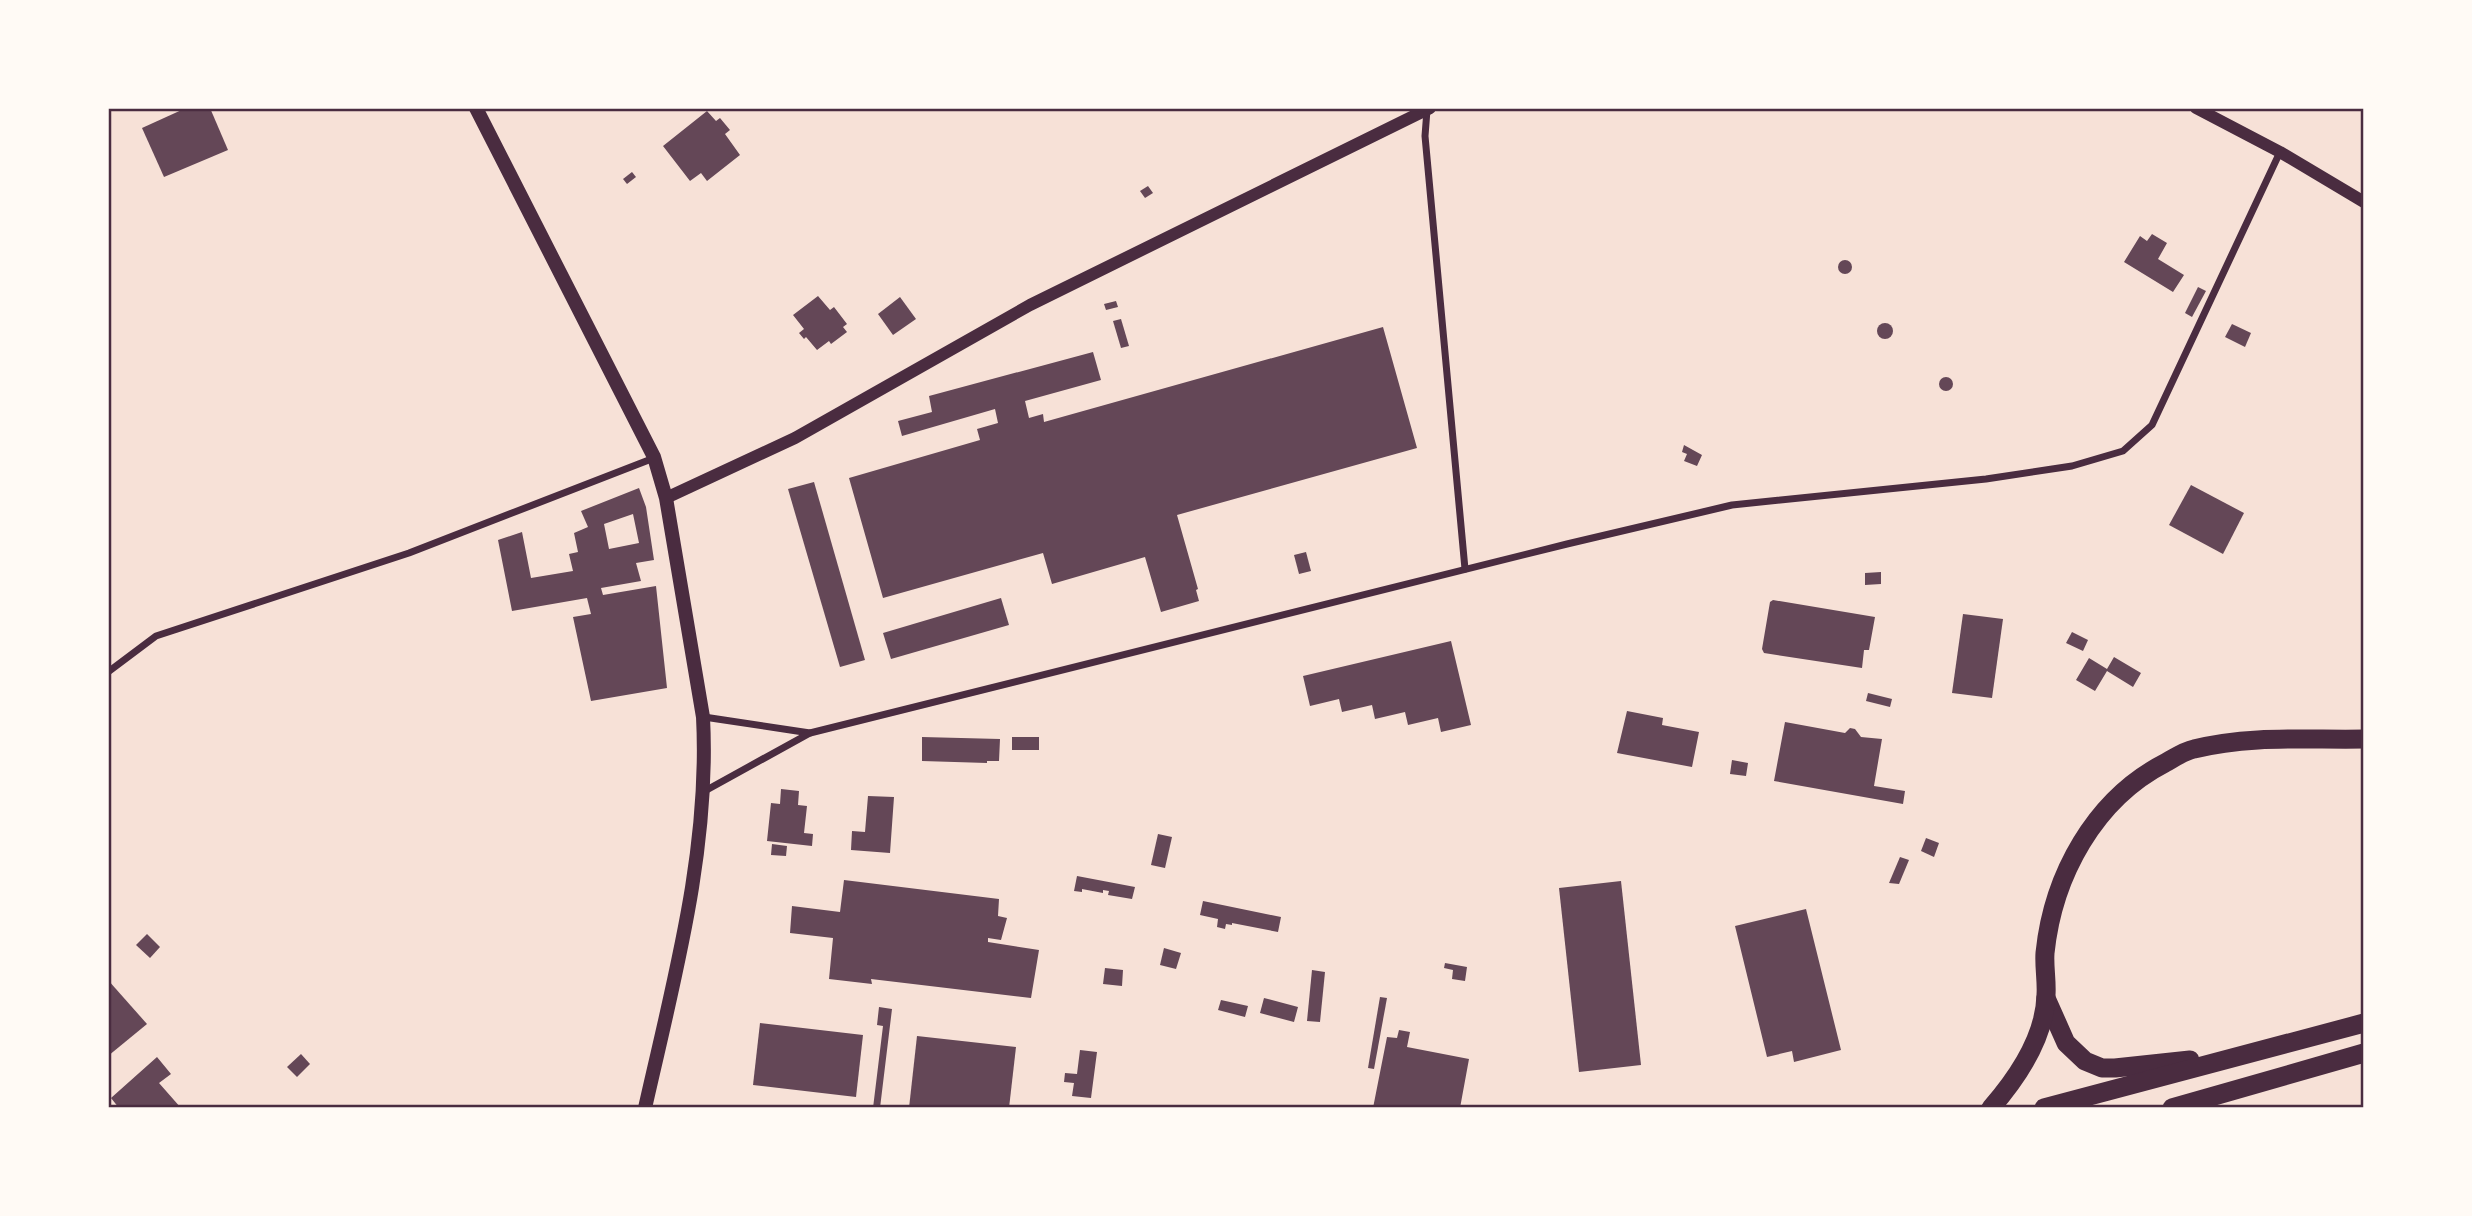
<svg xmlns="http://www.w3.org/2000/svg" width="2472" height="1216" font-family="Raleway,sans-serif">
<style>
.building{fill:#644757;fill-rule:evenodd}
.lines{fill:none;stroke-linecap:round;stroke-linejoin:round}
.minor{stroke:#4a2c40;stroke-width:7}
.tertiary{stroke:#4a2c40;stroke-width:12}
.secondary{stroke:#4a2c40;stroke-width:14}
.trunk{stroke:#4a2c40;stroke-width:19}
.neatline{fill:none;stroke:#4a2c40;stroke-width:2.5}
</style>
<rect width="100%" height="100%" fill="#f7e1d7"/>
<g class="building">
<path d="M186 108H210L228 150 164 177 142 128Z"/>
<path d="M707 111 716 121 720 118 730 130 725 134 740 155 707 181 701 173 690 181 663 146Z"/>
<path d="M632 172 636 177 627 184 623 179Z"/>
<path d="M1148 186 1153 193 1145 198 1140 191Z"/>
<path d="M2152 234 2167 243 2158 259 2184 275 2173 292 2124 262 2140 236 2147 241Z"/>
<circle cx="1845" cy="267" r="7"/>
<path d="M2198 287 2206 291 2192 317 2185 313Z"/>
<path d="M818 296 830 310 834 307 847 324 843 327 847 332 831 344 829 341 817 350 806 337 804 339 799 333 804 329 793 315Z"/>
<path d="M900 297 916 319 893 335 878 314Z"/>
<path d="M1116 301 1118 307 1106 310 1104 304Z"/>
<path d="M1121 319 1129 346 1121 348 1113 321Z"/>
<circle cx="1885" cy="331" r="8"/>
<path d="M2232 324 2251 333 2245 347 2225 337Z"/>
<path d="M1383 327 1417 448 1177 515 1198 589 1196 590 1199 601 1161 612 1145 557 1052 584 1043 553 883 598 849 478 980 440 977 429 998 423 995 409 902 436 898 421 932 412 929 396 1093 352 1101 380 1025 401 1029 418 1043 414 1044 422Z"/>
<circle cx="1946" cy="384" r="7"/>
<path d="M1684 445 1702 455 1697 466 1684 461 1687 454 1682 452Z"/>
<path d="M814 482 865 660 840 667 788 489Z"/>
<path d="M2191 485 2244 513 2223 554 2169 525Z"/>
<path d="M639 488 646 507 654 560 636 563 641 581 601 588 603 595 656 586 667 688 591 701 573 617 591 614 587 598 512 611 498 540 522 532 531 578 573 571 569 554 578 552 574 533 588 527 581 511ZM633 514 639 543 609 549 604 524Z"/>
<path d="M1306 552 1311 571 1299 574 1294 555Z"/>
<path d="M1881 572V584L1865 585V573Z"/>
<path d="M1001 598 1009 625 891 659 883 633Z"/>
<path d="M1773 600 1875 617 1869 650H1864L1862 668 1764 653 1762 649 1770 602Z"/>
<path d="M1963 614 2003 619 1992 698 1952 693Z"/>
<path d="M2072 632 2088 640 2083 651 2066 643Z"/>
<path d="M1451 641 1471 725 1441 732 1438 718 1408 725 1405 712 1375 719 1372 705 1342 712 1339 699 1310 706 1303 676Z"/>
<path d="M2114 657 2141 673 2133 687 2107 671 2095 691 2076 680 2089 658 2107 669Z"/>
<path d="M1868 693 1892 699 1890 707 1866 701Z"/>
<path d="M1627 711 1663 718 1662 725 1699 732 1692 767 1617 753Z"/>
<path d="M1785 722 1845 733 1850 728 1855 729 1861 737 1882 739 1874 786 1905 791 1903 804 1774 781Z"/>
<path d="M922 737 1000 739 999 761H987V763L922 761Z"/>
<rect x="1012" y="737" width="27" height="13"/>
<path d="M1732 760 1748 763 1746 776 1730 774Z"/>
<path d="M781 789 799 791 798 805 807 806 804 833 813 834 812 846 767 841 771 803 780 804Z"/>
<path d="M868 796 894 797 890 853 851 850 852 831 865 832Z"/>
<path d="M1158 834 1172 837 1165 868 1151 865Z"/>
<path d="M1926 838 1939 843 1934 857 1921 851Z"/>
<path d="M772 844 787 846 786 856 771 855Z"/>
<path d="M1900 857 1909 860 1899 884 1889 883Z"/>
<path d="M1077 876 1135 887 1132 899 1108 895 1109 891 1103 890V893L1082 889V892L1074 891Z"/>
<path d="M844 880 999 899 998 916 1007 918 1001 940 988 938V942L1039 950 1031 998 871 979 872 984 829 979 833 938 790 933 792 906 840 912Z"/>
<path d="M1621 881 1641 1065 1579 1072 1559 888Z"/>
<path d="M1203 901 1281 917 1278 932 1232 923V925L1226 924 1225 929 1217 927 1218 919 1200 915Z"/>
<path d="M1806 909 1841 1050 1794 1062 1792 1051 1767 1057 1735 926Z"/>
<path d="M147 934 160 947 150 958 136 945Z"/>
<path d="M1164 948 1181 953 1176 969 1160 965Z"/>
<path d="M1445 963 1467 967 1465 981 1452 979 1453 970 1444 968Z"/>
<path d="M1105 968 1123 970 1122 986 1103 984Z"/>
<path d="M1312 970 1325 972 1320 1022 1307 1021Z"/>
<path d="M108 980 147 1024 108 1056Z"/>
<path d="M1380 997 1387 998 1374 1069 1368 1068Z"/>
<path d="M1264 998 1298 1007 1294 1022 1260 1013Z"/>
<path d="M1221 1000 1248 1006 1245 1017 1218 1010Z"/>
<path d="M879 1007 892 1009 880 1108H873L883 1026 877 1025Z"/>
<path d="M760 1023 863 1035 856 1097 753 1085Z"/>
<path d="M1399 1030 1410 1032 1407 1047 1469 1059 1460 1108H1373L1387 1037 1397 1038Z"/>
<path d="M917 1036 1016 1047 1009 1108H909Z"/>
<path d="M1080 1050 1097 1052 1091 1098 1072 1096 1074 1083 1064 1082 1065 1073 1077 1074Z"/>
<path d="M301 1054 310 1064 297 1077 287 1067Z"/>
<path d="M157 1057 171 1074 159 1083 181 1108H119L111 1098Z"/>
</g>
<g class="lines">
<g class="minor">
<path d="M1427 110 1425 136 1465 569"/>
<path d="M108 672 156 636 409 553 654 458"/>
<path d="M704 717 810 733"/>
<path d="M703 792 810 733 1567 544 1732 505 1986 479 2072 466 2123 451 2152 425 2280 152"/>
</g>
<g class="tertiary">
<path d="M2196 108 2280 152 2364 202"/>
<path d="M666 498 795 438 1030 305 1430 108"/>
</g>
<path class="secondary" d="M476 108 654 457 666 498 703 717C710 850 674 979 645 1108"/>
<g class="trunk">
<path d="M2046 998 2066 1043 2085 1061 2102 1068H2115L2190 1060"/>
<path d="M1991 1108C2018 1077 2045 1037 2046 995 2047 981 2044 967 2045 953 2053 875 2095 799 2165 763 2174 758 2184 751 2194 749 2250 735 2306 740 2364 739"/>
<path d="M2044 1108 2364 1023"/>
<path d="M2172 1108 2364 1053"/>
</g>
</g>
<rect width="2472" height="1216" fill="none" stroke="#fffaf5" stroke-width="220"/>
<rect x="110" y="110" width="2252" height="996" class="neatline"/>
</svg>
